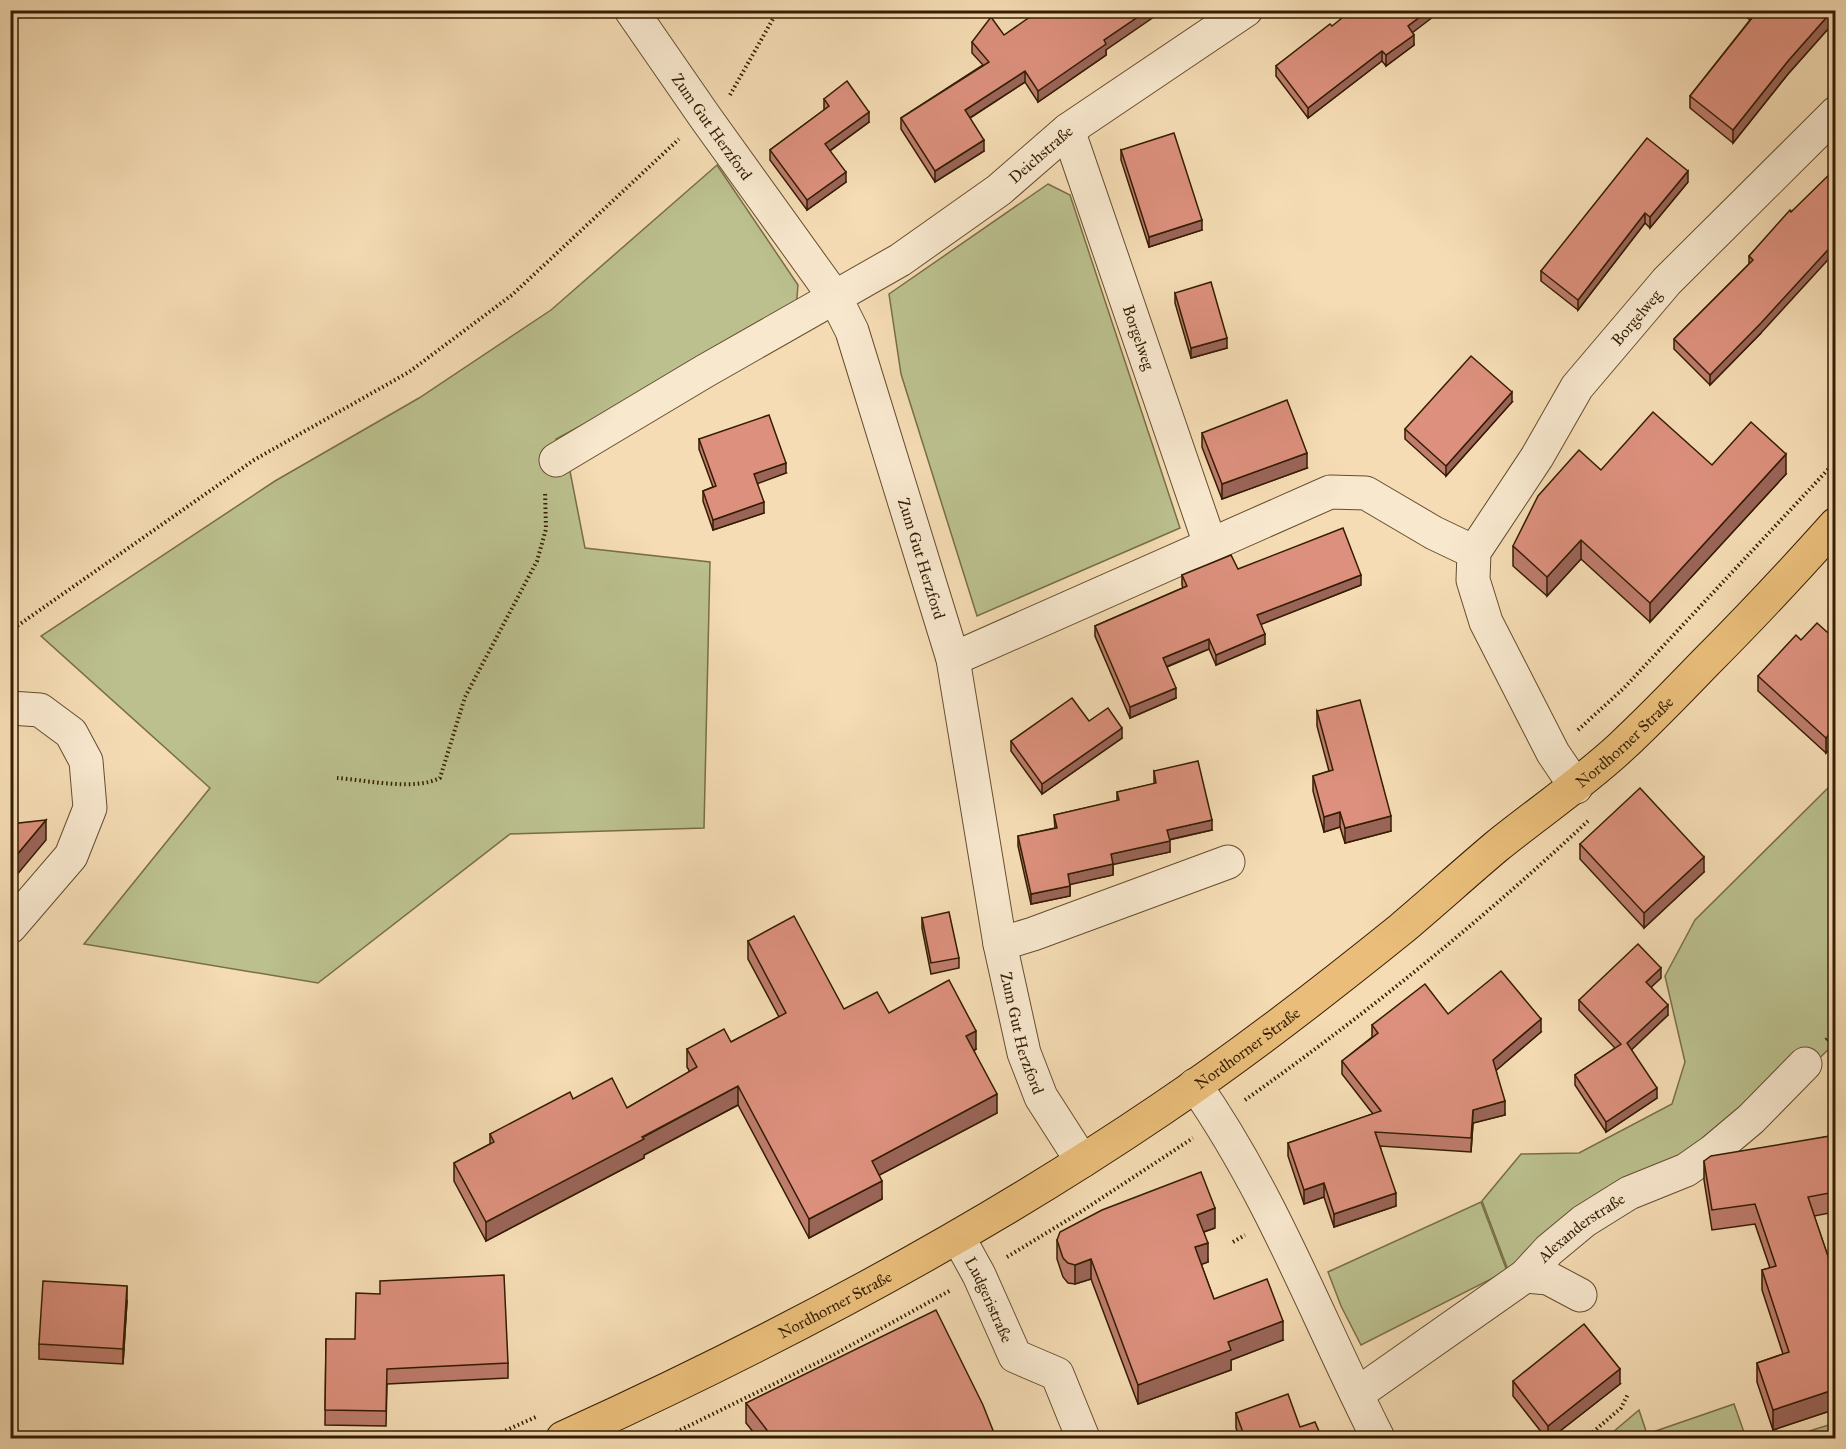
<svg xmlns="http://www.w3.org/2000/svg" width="1846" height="1449" font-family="'IM FELL Great Primer',serif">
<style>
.green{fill:#bbc08e;stroke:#786e48;stroke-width:1.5}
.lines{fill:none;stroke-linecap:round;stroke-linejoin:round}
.minor-casing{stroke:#654d2e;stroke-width:35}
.major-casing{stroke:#351d02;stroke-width:35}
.path{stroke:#351d02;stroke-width:4;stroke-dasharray:1.5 3;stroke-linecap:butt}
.minor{stroke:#f8e8ce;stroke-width:33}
.major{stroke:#eabe7a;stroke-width:33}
.wall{fill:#bd7c6c;stroke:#351d02;stroke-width:1.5}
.shaded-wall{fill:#9a6558;stroke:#351d02;stroke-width:1.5}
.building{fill:#dc907d;stroke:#351d02;stroke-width:1.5}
.labels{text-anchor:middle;stroke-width:4.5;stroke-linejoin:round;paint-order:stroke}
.street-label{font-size:16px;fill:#351d02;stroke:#f8e8ce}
</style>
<rect width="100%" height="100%" fill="#f5dcb4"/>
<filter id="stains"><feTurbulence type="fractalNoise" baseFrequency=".00333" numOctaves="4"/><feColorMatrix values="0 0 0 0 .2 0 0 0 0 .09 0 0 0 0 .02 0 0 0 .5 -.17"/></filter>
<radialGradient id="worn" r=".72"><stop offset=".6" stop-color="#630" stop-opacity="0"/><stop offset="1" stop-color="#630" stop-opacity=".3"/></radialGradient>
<g class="green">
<path d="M717 165 798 285 796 309 556 439 569 466 585 548 710 562 704 828 510 834 318 983 84 944 210 788 41 636 275 481 419 398 551 310Z"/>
<path d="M1048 184 1070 195 1180 528 977 616 901 374 889 294Z"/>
<path d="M1835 781V1043L1798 1079 1508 1270 1482 1201 1521 1154 1579 1153 1672 1104 1685 1062 1665 976 1695 920Z"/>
<path d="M1481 1202 1507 1271 1361 1345 1341 1306 1328 1272Z"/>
<path d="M1734 1404 1746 1438H1606L1639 1410 1647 1434Z"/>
<path d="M1835 1423V1438H1787Z"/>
</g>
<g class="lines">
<defs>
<g id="minor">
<path id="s1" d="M631 10 705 117 836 299 852 331 953 659 1000 944 1024 1053 1041 1097 1082 1161"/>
<path id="s2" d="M1068 130 1210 544"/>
<path id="s3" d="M556 460 705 371 900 260 999 190 1068 130 1246 10"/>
<path d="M953 659 1330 492 1366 493 1434 533 1474 552"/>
<path d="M10 708 40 710 71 733 86 761 90 808 71 856 10 927"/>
<path id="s4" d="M1576 787 1553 753 1486 622 1473 580 1474 552 1537 457 1577 387 1667 281 1836 113"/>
<path d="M1000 944 1033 934 1228 862"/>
<path d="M1195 1085C1272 1195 1318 1320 1378 1438"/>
<path id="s5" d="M958 1237 979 1275 1015 1356 1057 1374 1083 1438"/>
<path d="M1525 1276 1548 1278 1580 1295"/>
<path id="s6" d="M1357 1394 1525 1276 1549 1250 1584 1221 1629 1193 1686 1170 1713 1151 1751 1119 1805 1064"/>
</g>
<g id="major">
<path id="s7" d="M563 1438C770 1344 971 1238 1160 1110 1243 1054 1323 992 1401 929 1433 902 1465 873 1497 846 1538 813 1582 783 1621 747 1650 720 1678 691 1705 663 1750 618 1793 572 1836 524"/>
</g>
</defs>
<use href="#minor" class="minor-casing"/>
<use href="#major" class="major-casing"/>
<g class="path">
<path d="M730 95 778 10"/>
<path d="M10 631 254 460 409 372 512 295 679 139"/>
<path d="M1578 730 1624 688 1836 461"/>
<path d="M337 778C366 780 414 791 440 778L465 697 537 561 546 529 545 491"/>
<path d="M1826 1040 1836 1030"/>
<path d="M1245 1100C1365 1015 1480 922 1588 821"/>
<path d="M1233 1242 1245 1235"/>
<path d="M1007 1257 1079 1213 1193 1138"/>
<path d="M489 1438 538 1416"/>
<path d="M664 1438 835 1354 951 1290"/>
<path d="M1586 1438 1621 1408 1628 1394"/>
</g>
<use href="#minor" class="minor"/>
<use href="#major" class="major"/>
</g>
<g class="wall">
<path d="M1738 10H1836V20L1788 74 1733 143 1690 108V96L1750 20Z"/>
<path d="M1332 26 1412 33 1414 45 1386 66 1382 61 1308 118 1276 76V66Z"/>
<path d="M1004 35 1106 50V55L1038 102 1025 82 970 118 984 151 935 182 901 129V118L983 65 972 53V42Z"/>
<path d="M824 99 869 122 830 151 846 182 807 210 770 160V150L824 110Z"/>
<path d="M1121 150 1202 230 1149 247 1121 160Z"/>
<path d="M1688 182 1650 228 1645 223 1578 310 1541 281V271Z"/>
<path d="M1791 212 1761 333 1710 385 1674 349V339L1749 264V256Z"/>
<path d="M1175 293 1227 348 1191 358 1175 303Z"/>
<path d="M1512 402 1446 476 1405 439V429Z"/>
<path d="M1202 433 1307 468 1222 499 1202 447Z"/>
<path d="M699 439 786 473 757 483 764 513 713 530 703 501V491L713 487 699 449Z"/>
<path d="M1712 465 1786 474 1650 622 1581 559 1547 596 1513 566V546L1601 470Z"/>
<path d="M1238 569 1361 585 1261 624 1265 644 1216 665 1209 649 1167 667 1176 698 1130 718 1095 636V626L1183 588 1182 585V575Z"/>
<path d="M1801 640H1836V742L1826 753 1758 691V676Z"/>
<path d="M1317 711 1391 831 1345 843 1340 827 1324 832 1313 791V776L1329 771 1317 726Z"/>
<path d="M1089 721 1122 738 1042 794 1011 751V741Z"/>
<path d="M1154 771 1212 830 1169 840 1170 852 1113 864V875L1070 884V896L1031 904 1018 846V836L1055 828 1054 815 1117 801V792L1154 784Z"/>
<path d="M1580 844 1704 872 1644 928 1580 859Z"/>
<path d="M922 918 959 958V968L931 974 922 928Z"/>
<path d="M748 941 844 1009 889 1013 976 1049 974 1051 997 1113 879 1175 882 1199 809 1238 738 1105 644 1155V1158L486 1241 454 1181V1163L490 1144V1134L573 1099 627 1108 690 1072 687 1067V1049L731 1042 779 1017 748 959Z"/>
<path d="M1661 978 1651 987 1668 1015 1631 1050 1657 1098 1606 1132 1575 1085V1075L1615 1048 1579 1010V1000Z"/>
<path d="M1448 1014 1541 1032 1496 1070 1505 1115 1473 1123 1471 1152 1380 1146 1396 1206 1334 1227 1324 1197 1304 1204 1288 1156V1143L1373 1114 1342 1074V1061L1372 1037V1025Z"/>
<path d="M1836 1135V1206H1835V1212L1814 1216 1836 1280V1409L1773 1430 1757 1382V1363L1783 1354 1762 1290V1270L1770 1268 1755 1224 1712 1230 1704 1180V1161Z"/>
<path d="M1215 1228 1204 1232 1208 1262 1201 1264 1214 1299 1283 1340 1231 1360V1370L1138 1404 1091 1279 1075 1284 1068 1283 1063 1277 1057 1259V1240Z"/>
<path d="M127 1301 123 1364 39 1359V1344Z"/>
<path d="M326 1339 508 1363V1378L387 1384 386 1426 325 1425Z"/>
<path d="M1513 1381 1620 1384 1551 1438H1546L1513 1396Z"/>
<path d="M746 1403 996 1438H758L746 1423Z"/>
<path d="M1236 1413 1300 1427 1322 1438H1240L1236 1428Z"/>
</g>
<g class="shaded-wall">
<path d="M1148 10H1164L1106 50V55L1038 102V91L1104 40Z"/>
<path d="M1429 10H1442L1408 36V26Z"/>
<path d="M1462 10H1468L1462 15Z"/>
<path d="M1833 10H1836V20L1788 74 1733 143V130L1788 61Z"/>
<path d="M1414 35V45L1386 66V55Z"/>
<path d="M1382 51V61L1308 118V108Z"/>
<path d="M1025 71V82L965 121V110Z"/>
<path d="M869 112V122L825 154V144Z"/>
<path d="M984 140V151L935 182V171Z"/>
<path d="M1688 171V182L1650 228V217Z"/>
<path d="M846 172V182L807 210V200Z"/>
<path d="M1645 213V223L1578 310V300Z"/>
<path d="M1202 220V230L1149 247V237Z"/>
<path d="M1836 241V251L1761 333 1710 385V375Z"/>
<path d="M1227 338V348L1191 358V348Z"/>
<path d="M1512 392V402L1446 476V466Z"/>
<path d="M1307 453V468L1222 499V484Z"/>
<path d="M1786 454V474L1650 622V603Z"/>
<path d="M786 463V473L754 485V474Z"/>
<path d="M764 502V513L713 530V520Z"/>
<path d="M1581 540V559L1547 596V577Z"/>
<path d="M1361 575V585L1257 626V615Z"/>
<path d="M1265 634V644L1216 665V655Z"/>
<path d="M1209 639V649L1163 668V658Z"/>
<path d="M1176 688V698L1130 718V707Z"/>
<path d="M1836 727V742L1826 753V738Z"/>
<path d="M1122 728V738L1042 794V784Z"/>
<path d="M1340 812V827L1324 832V817Z"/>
<path d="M1391 816V831L1345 843V828Z"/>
<path d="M46 820V840L10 883V863Z"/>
<path d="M1212 820V830L1167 840V830Z"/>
<path d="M1170 841V852L1111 865V854Z"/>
<path d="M1704 857V872L1644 928V913Z"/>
<path d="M1113 864V875L1068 885V874Z"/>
<path d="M1070 886V896L1031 904V894Z"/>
<path d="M1661 968V978L1646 992V982Z"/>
<path d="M1668 1005V1015L1627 1054V1043Z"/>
<path d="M1541 1019V1032L1493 1073V1060Z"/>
<path d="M976 1031V1049L966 1055V1036Z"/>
<path d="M738 1086V1105L644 1155V1158L486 1241V1222Z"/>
<path d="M1657 1088V1098L1606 1132V1122Z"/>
<path d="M997 1094V1113L872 1179V1161Z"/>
<path d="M1505 1101V1115L1473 1123 1471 1152 1473 1110Z"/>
<path d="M882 1181V1199L809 1238V1219Z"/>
<path d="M1324 1183V1197L1304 1204V1190Z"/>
<path d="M1396 1193V1206L1334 1227V1214Z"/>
<path d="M1215 1208V1228L1197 1234V1215Z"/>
<path d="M1208 1243V1262L1195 1267V1247Z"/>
<path d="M1091 1259V1279L1075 1284V1265Z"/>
<path d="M127 1286V1301L123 1364V1349Z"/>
<path d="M1283 1321V1340L1231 1360V1370L1138 1404V1385L1228 1342Z"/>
<path d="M1620 1369V1384L1551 1438H1548V1426Z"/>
<path d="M1836 1389V1409L1773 1430V1410Z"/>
</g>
<g class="building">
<path d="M1040 10H1148L1104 40 1106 44 1038 91 1025 71 965 110 984 140 935 171 901 118 989 62 972 42 991 17 1004 35Z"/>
<path d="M1352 10H1429L1408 26 1414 35 1386 55 1382 51 1308 108 1276 66 1330 24 1332 26Z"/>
<path d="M1753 10H1833L1788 61 1733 130 1690 96 1756 13Z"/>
<path d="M847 81 869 112 825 144 846 172 807 200 770 150 829 106 824 99Z"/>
<path d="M1174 133 1202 220 1149 237 1121 150Z"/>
<path d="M1647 138 1688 171 1650 217 1645 213 1578 300 1541 271Z"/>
<path d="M1836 168V241L1761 323 1710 375 1674 339 1753 260 1749 256 1790 210 1791 212Z"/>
<path d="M1211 282 1227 338 1191 348 1175 293Z"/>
<path d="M1471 356 1512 392 1446 466 1405 429Z"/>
<path d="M1287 400 1307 453 1222 484 1202 433Z"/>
<path d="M1653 412 1712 465 1751 422 1786 454 1650 603 1581 540 1547 577 1513 546 1538 496 1579 450 1601 470Z"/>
<path d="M769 415 786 463 754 474 764 502 713 520 703 491 716 486 699 439Z"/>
<path d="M1343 528 1361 575 1257 615 1265 634 1216 655 1209 639 1163 658 1176 688 1130 707 1095 626 1187 586 1182 575 1231 555 1238 569Z"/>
<path d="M1817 623 1836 640V727L1826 738 1758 676 1796 635 1801 640Z"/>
<path d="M1072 698 1089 721 1108 708 1122 728 1042 784 1011 741Z"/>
<path d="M1360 700 1391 816 1345 828 1340 812 1324 817 1313 776 1333 770 1317 711Z"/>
<path d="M1198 761 1212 820 1167 830 1170 841 1111 854 1113 864 1068 874 1070 886 1031 894 1018 836 1057 828 1054 815 1119 800 1117 792 1156 783 1154 771Z"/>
<path d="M1640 788 1704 857 1644 913 1580 844Z"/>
<path d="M46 820 10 863V824Z"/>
<path d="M949 912 959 958 931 963 922 918Z"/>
<path d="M794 916 844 1009 877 992 889 1013 949 980 976 1031 966 1036 997 1094 872 1161 882 1181 809 1219 738 1086 642 1137 644 1139 486 1222 454 1163 494 1142 490 1134 570 1092 573 1099 612 1078 627 1108 697 1067 687 1049 724 1029 731 1042 786 1013 748 941Z"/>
<path d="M1638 944 1661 968 1646 982 1668 1005 1627 1043 1657 1088 1606 1122 1575 1075 1621 1044 1579 1000Z"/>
<path d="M1501 971 1541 1019 1493 1060 1505 1101 1473 1110 1471 1138 1375 1132 1396 1193 1334 1214 1324 1183 1304 1190 1288 1143 1381 1111 1342 1061 1378 1033 1372 1025 1425 984 1448 1014Z"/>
<path d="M1836 1135V1186H1834L1835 1192 1808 1197 1836 1280V1389L1773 1410 1757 1363 1789 1352 1762 1270 1776 1266 1755 1204 1712 1210 1704 1161 1711 1156Z"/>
<path d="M1201 1172 1215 1208 1197 1215 1208 1243 1195 1247 1214 1299 1267 1279 1283 1321 1228 1342 1231 1350 1138 1385 1091 1259 1075 1265 1068 1263 1063 1258 1057 1240 1060 1232 1102 1210Z"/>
<path d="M504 1275 508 1363 387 1369 386 1411 325 1410 326 1339H355L356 1293 380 1294V1281Z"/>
<path d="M43 1281 127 1286 123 1349 39 1344Z"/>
<path d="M936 1310 983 1405 996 1438H773L746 1403Z"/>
<path d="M1584 1324 1620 1369 1548 1426 1513 1381Z"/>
<path d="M1288 1394 1300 1427 1315 1422 1322 1438H1245L1236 1413Z"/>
</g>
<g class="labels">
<g class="street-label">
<text dy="6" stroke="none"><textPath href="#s1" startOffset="142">Zum Gut Herzford</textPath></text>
<text dy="6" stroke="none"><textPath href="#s3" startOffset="574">Deichstraße</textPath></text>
<text dy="6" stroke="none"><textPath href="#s4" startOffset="546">Borgelweg</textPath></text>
<text dy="6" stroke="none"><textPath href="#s2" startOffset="219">Borgelweg</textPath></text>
<text dy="6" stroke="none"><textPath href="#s1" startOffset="628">Zum Gut Herzford</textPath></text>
<text dy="6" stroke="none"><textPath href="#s7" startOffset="1275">Nordhorner Straße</textPath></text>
<text dy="6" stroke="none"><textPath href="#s1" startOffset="1114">Zum Gut Herzford</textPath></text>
<text dy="6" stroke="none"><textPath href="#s7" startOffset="789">Nordhorner Straße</textPath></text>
<text dy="6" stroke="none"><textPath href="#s6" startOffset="280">Alexanderstraße</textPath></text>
<text dy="6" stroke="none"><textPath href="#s5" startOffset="70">Ludgeristraße</textPath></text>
<text dy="6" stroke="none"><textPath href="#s7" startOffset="303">Nordhorner Straße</textPath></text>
</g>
</g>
<rect width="1846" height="1449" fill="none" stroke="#f5dcb4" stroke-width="36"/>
<rect x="12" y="12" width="1822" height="1425" fill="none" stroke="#351d02" stroke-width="3"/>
<rect x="18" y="18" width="1810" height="1413" fill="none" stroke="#351d02" stroke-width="1.5"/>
<rect width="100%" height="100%" filter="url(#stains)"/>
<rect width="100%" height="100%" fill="url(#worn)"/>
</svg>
